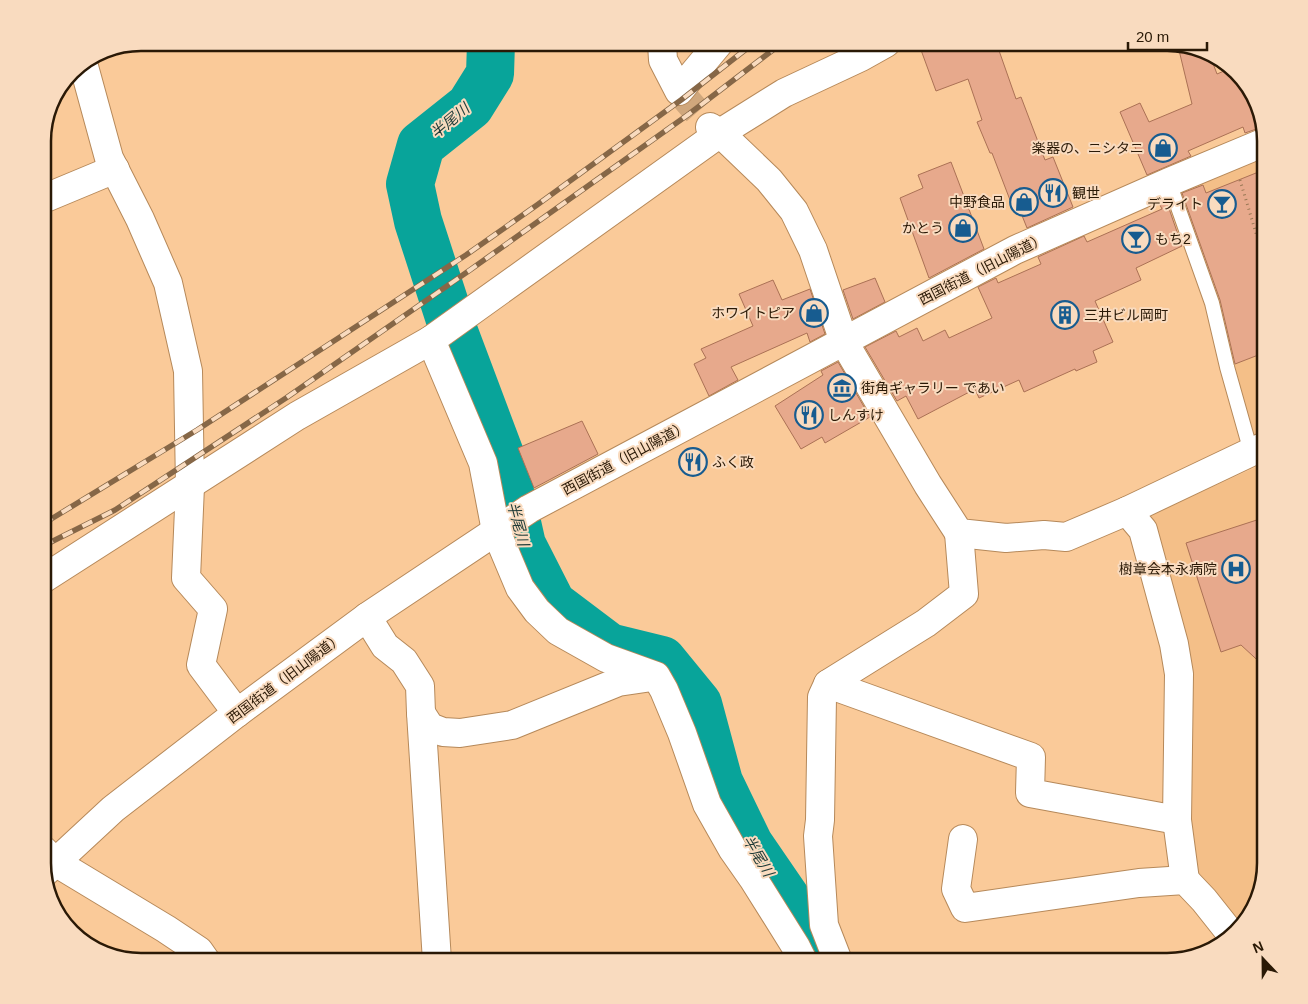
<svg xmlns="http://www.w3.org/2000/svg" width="1308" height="1004" font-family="Arial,'Noto Sans JP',sans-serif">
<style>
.built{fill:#f4bf88}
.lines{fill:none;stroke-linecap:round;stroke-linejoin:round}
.river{stroke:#08a49a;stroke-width:48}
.building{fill:#e7a98c;stroke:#ab7155}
.minor-tunnel{stroke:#d0a77c;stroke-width:28;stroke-dasharray:28 14;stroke-linecap:butt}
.service-casing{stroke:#b6895a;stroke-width:16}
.minor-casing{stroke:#b6895a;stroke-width:30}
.tertiary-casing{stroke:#b6895a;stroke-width:30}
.path{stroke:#997855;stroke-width:3;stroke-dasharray:1 4;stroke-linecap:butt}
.service{stroke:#fff;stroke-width:14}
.minor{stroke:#fff;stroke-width:28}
.tertiary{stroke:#fff;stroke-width:28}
.rail-casing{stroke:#866747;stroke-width:5.5}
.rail{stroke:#f9dbbf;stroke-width:4;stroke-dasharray:11;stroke-linecap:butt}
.labels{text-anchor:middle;stroke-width:4;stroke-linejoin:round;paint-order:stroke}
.poi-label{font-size:14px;fill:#2a1906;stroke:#f9dbbf;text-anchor:end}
.street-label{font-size:14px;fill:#2a1906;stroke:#f9dbbf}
.water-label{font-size:15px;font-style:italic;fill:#1f3b38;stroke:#f9dbbf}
.rim{fill:none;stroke:#2a1906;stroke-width:2.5}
</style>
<rect width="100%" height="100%" fill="#faca99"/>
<path class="built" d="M1265 151V863L1245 923 1232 934 1184 877 1178 658 1140 520 1265 463 1226 378 1172 194Z"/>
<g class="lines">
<path class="river" d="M491 43 490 74 470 106 421 145 410 184 418 221 454 332 504 465 522 545 552 604 609 647 662 660 698 704 719 782 749 844 786 898 825 961"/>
</g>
<g class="building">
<path d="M941 42H996L1016 99 1021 97 1045 160 1053 157 1073 207 1027 228 1015 198 1010 200 992 153H990L977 122 982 120 968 79 936 91 921 50Z"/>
<path d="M1178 46 1211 58 1217 74 1231 68 1255 97 1262 127 1245 133 1243 127 1188 151 1191 156 1147 175 1120 112 1140 103 1149 122 1192 104Z"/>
<path d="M951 162 984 249 929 278 900 198 923 188 918 175Z"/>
<path d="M1266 169V352L1235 364 1220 300 1182 193 1203 185 1206 193Z"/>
<path d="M1166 200 1182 246 1136 268 1141 280 1095 301 1113 342 1093 351 1097 362 1076 371 1075 369 1024 392 1019 380 979 398 975 389 918 419 906 396 897 401 865 347 896 331 899 337 917 328 923 341 945 330 949 338 992 318 978 287 996 278 998 283 1041 264 1038 257 1084 236 1087 242 1162 209 1159 203Z"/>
<path d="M875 278 885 302 853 319 843 290Z"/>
<path d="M773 280 782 300 810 289 825 334 810 342 807 333 731 367 738 380 709 396 694 364 706 358 701 349 753 326 739 294Z"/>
<path d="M838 362 870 417 825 443 822 437 801 449 775 406 823 375 821 371Z"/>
<path d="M582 421 598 454 534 488 518 448Z"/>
<path d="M1266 517V668L1241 645 1221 652 1186 543Z"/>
</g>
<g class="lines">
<path class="minor-tunnel" d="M679 91 710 127"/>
<defs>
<path id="service" d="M1169 182 1212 303 1227 367 1251 452"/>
<g id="minor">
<path d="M662 43 663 60 679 91 719 43"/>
<path d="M710 127 720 133 769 180 794 211 813 250 844 342 928 485 959 533 1006 538 1044 535 1066 537 1127 511 1251 452 1265 446"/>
<path d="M43 199 115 169"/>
<path d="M431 340 483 463 496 531 520 588 537 611 558 631 606 658 656 676 664 690 682 733 707 804 733 850 754 880 796 947 803 961"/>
<path d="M1127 511 1143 530 1174 644 1179 674 1177 820 1185 880"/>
<path d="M43 579 297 416 431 340 720 133 784 93 861 57 886 43"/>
<path d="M367 617 385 646 404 661 420 686 421 713 437 961"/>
<path d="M828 684 1031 757 1030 793 1177 820"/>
<path d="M421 713 430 727 443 732 460 733 512 725 618 682 652 677"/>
<path d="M963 839 956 889 965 908 1139 883 1185 880 1204 900 1231 934"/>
<path d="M43 850 55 862 166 929 199 951 206 961"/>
<path d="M838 961 824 925 818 836 820 820 822 697 828 684 926 623 964 594 959 533"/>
</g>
<g id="tertiary">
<path d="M83 63 109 158 140 219 168 283 188 371 190 486 186 578 213 609 201 665 237 713"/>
<path d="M44 873 113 809 237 713 367 617 529 509 1015 250 1169 182 1265 142"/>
</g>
</defs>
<use href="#service" class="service-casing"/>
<use href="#minor" class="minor-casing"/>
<use href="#tertiary" class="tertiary-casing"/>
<path class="path" d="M1240 180 1265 263"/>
<use href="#service" class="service"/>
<use href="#minor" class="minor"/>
<use href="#tertiary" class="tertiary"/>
<defs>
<g id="rail">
<path d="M43 524 197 430 466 255 537 205 681 100 754 43"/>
<path d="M43 546 115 510 286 398 470 270 689 114 782 43"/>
</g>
</defs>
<use href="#rail" class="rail-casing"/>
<use href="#rail" class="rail"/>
</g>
<defs>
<symbol id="shop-ring" viewBox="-11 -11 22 22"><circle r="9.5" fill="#f9dbbf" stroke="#175c90" stroke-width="1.5"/><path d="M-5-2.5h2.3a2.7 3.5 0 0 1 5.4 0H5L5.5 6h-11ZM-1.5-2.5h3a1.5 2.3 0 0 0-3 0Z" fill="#175c90"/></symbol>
<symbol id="restaurant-ring" viewBox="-11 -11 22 22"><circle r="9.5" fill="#f9dbbf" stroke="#175c90" stroke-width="1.5"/><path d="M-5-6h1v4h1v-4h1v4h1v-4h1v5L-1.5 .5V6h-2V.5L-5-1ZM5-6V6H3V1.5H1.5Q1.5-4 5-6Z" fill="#175c90"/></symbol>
<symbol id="bar-ring" viewBox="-11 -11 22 22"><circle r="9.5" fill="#f9dbbf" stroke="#175c90" stroke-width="1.5"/><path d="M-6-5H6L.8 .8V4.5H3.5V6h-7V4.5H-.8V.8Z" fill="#175c90"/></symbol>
<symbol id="building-ring" viewBox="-11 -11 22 22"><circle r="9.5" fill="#f9dbbf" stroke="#175c90" stroke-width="1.5"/><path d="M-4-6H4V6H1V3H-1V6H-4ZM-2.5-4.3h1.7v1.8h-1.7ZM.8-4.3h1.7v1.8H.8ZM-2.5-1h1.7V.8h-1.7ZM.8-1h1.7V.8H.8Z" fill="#175c90"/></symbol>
<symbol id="museum-ring" viewBox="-11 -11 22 22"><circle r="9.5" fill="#f9dbbf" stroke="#175c90" stroke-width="1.5"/><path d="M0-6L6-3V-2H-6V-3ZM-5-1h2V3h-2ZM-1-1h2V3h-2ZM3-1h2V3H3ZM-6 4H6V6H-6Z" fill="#175c90"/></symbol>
<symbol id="hospital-ring" viewBox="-11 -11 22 22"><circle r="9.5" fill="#f9dbbf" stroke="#175c90" stroke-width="1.5"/><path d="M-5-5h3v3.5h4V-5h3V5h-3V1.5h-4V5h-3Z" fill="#175c90"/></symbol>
</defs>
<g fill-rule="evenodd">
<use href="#shop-ring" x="1147" y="132" width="32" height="32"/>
<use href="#restaurant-ring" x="1037" y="177" width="32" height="32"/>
<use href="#shop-ring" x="1008" y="186" width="32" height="32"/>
<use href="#bar-ring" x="1206" y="188" width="32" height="32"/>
<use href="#shop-ring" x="947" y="212" width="32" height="32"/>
<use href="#bar-ring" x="1120" y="223" width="32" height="32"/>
<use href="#shop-ring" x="798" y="297" width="32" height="32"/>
<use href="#building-ring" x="1049" y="299" width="32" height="32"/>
<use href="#museum-ring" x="826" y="372" width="32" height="32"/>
<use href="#restaurant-ring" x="793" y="399" width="32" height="32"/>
<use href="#restaurant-ring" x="677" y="446" width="32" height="32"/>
<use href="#hospital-ring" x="1220" y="553" width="32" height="32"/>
</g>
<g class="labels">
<g class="poi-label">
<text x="1144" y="153">楽器の、ニシタニ</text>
<text x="1072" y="198" text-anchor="start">観世</text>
<text x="1005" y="207">中野食品</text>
<text x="1203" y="209">デライト</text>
<text x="944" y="233">かとう</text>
<text x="1155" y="244" text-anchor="start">もち2</text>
<text x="795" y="318">ホワイトピア</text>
<text x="1084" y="320" text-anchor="start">三井ビル岡町</text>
<text x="861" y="393" text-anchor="start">街角ギャラリー であい</text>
<text x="828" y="420" text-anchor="start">しんすけ</text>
<text x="712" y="467" text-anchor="start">ふく政</text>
<text x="1217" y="574">樹章会本永病院</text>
</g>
<g class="street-label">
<text transform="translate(982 269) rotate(-27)" y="5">西国街道（旧山陽道）</text>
<text transform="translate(625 458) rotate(-28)" y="5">西国街道（旧山陽道）</text>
<text transform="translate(285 678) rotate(-37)" y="5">西国街道（旧山陽道）</text>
</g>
<g class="water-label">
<text transform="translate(450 121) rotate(-40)" y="5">半尾川</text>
<text transform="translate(518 524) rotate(75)" y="5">半尾川</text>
<text transform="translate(758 856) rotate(59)" y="5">半尾川</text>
</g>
</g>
<path d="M0 0H1308V1004H0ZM141 51H1167A90 90 0 0 1 1257 141V863A90 90 0 0 1 1167 953H141A90 90 0 0 1 51 863V141A90 90 0 0 1 141 51Z" fill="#f9dbbf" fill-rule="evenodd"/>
<path class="rim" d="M141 51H1167A90 90 0 0 1 1257 141V863A90 90 0 0 1 1167 953H141A90 90 0 0 1 51 863V141A90 90 0 0 1 141 51Z"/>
<g transform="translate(1263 959) rotate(338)" stroke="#f9dbbf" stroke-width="4" paint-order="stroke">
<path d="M0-4L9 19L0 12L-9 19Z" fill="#2a1906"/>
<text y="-8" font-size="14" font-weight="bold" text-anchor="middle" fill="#2a1906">N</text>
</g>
<path d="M1128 42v8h79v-8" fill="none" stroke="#2a1906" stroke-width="2.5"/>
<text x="1136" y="42" font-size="15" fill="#2a1906" stroke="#f9dbbf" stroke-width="4" paint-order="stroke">20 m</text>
</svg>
